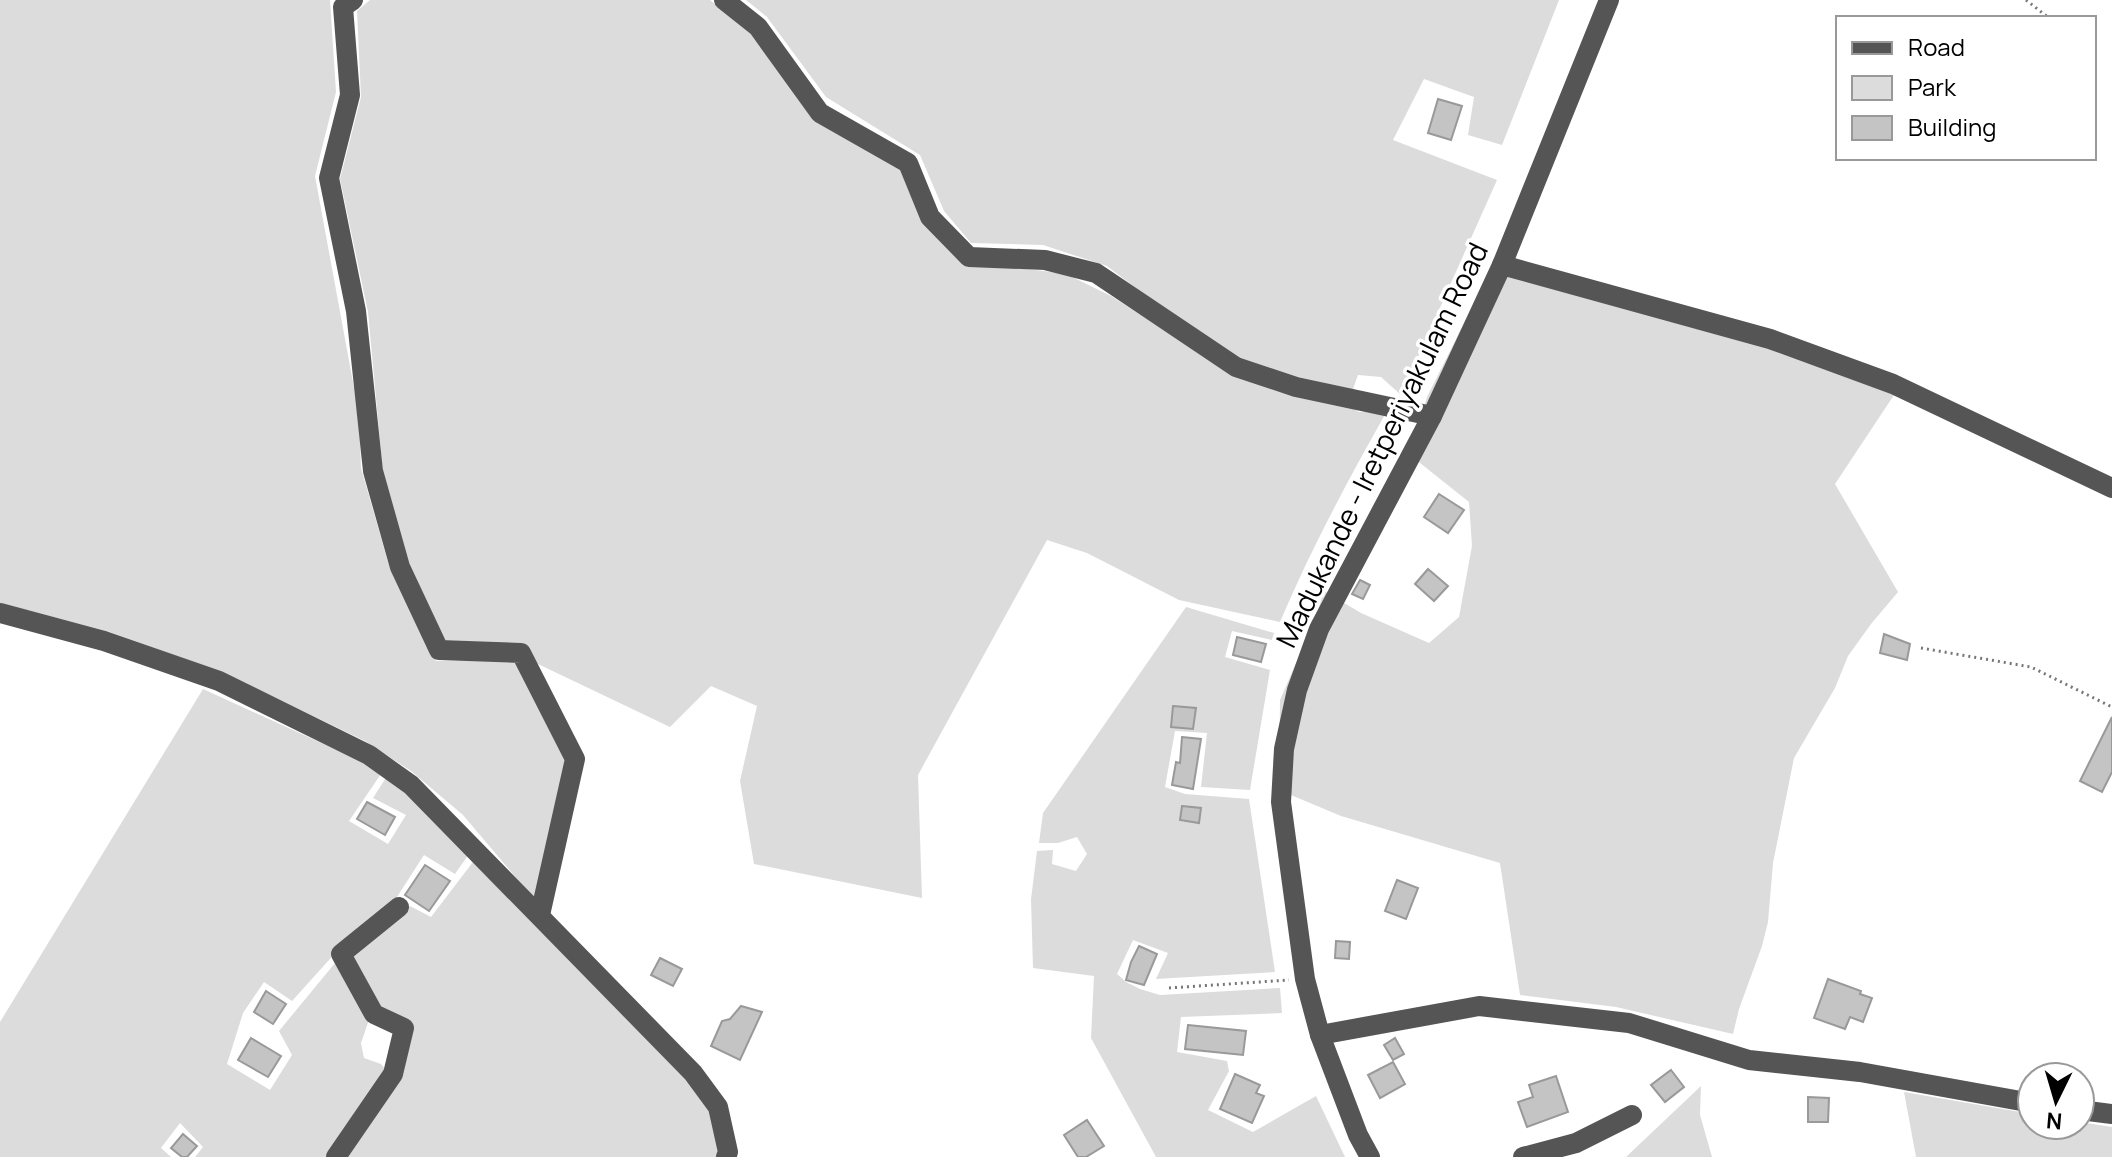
<svg xmlns="http://www.w3.org/2000/svg" width="2112" height="1157" font-family="Manrope,sans-serif">
<style>
.green{fill:#dcdcdc}
.building{fill:#c4c4c4;stroke:#999;stroke-width:2}
.lines{fill:none;stroke-linecap:round;stroke-linejoin:round}
.path{stroke:#777;stroke-width:3;stroke-dasharray:2 4;stroke-linecap:butt}
.minor{stroke:#555;stroke-width:20}
.labels{text-anchor:middle;stroke-width:7;stroke-linejoin:round;paint-order:stroke}
.street-label{font-size:28px;fill:#000;stroke:#fff}
</style>
<rect width="100%" height="100%" fill="#fff"/>
<g class="green">
<path d="M0 0H330L336 92 315 176 359 415 361 468 388 562 436 661 515 659 566 760 535 900 463 815 411 771 365 741 224 673 110 632 0 603Z"/>
<path d="M370 0H710L752 34 818 119 904 169 927 223 1012 267 1066 274 1111 296 1194 349 1335 398 1359 412 1387 411C1348 480 1311 549 1280 622L1179 600 1087 553 1047 540 918 775 922 898 754 864 740 781 757 706 711 686 670 727 538 664 445 644 406 561 383 473 368 312 340 179 361 97 357 11Z"/>
<path d="M746 0H1559L1502 145 1468 135 1474 97 1424 79 1393 140 1497 180 1401 395 1381 377 1358 375 1352 392 1237 365 1107 266 1043 245 971 243 944 211 920 155 826 97 767 17Z"/>
<path d="M1491 269 1789 354 1894 395 1835 484 1898 592 1871 624 1848 656 1835 688 1794 758 1773 863 1768 922 1762 946 1739 1009 1733 1034 1616 1007 1520 995 1500 863 1341 816 1279 790 1280 700 1316 617 1324 591 1361 613 1429 643 1459 617 1472 546 1469 502 1410 455 1427 397Z"/>
<path d="M1186 607 1274 633 1272 640 1232 631 1225 657 1270 670 1250 790 1201 787 1207 733 1175 731 1165 787 1185 794 1249 799 1275 972 1156 979 1168 953 1133 940 1117 974 1126 982 1140 989 1160 995 1280 988 1282 1013 1181 1017 1177 1052 1227 1061 1229 1071 1208 1110 1253 1132 1316 1096 1345 1157H1156L1091 1038 1094 976 1033 968 1031 899 1037 851 1053 850 1052 864 1076 871 1087 854 1077 837 1058 843H1039L1043 813Z"/>
<path d="M203 689 383 771 349 821 388 844 406 815 373 798 387 776 471 851 455 874 424 855 397 897 338 950 292 1001 264 982 243 1013 227 1064 270 1090 292 1055 279 1031 335 963 370 1017 361 1043 364 1058 381 1064 386 1070 328 1157H195L203 1147 180 1123 161 1148 171 1157H0V1022Z"/>
<path d="M476 858 685 1077 709 1107 719 1157H348L408 1022 379 1009 350 957 410 906 431 917Z"/>
<path d="M1701 1086 1700 1115 1712 1157H1626Z"/>
<path d="M1904 1092 2032 1114V1125H2080V1122L2112 1127V1157H1916Z"/>
</g>
<g class="building">
<path d="M1438 99 1462 106 1451 140 1428 133Z"/>
<path d="M1439 494 1464 510 1448 533 1424 517Z"/>
<path d="M1428 569 1448 586 1434 601 1415 584Z"/>
<path d="M1360 580 1370 585 1363 599 1352 594Z"/>
<path d="M1884 634 1910 644 1907 660 1880 653Z"/>
<path d="M1237 637 1266 644 1261 662 1233 655Z"/>
<path d="M1173 706 1196 708 1193 729 1171 727Z"/>
<path d="M2112 717V772L2102 792 2080 781Z"/>
<path d="M1182 737 1201 739 1193 789 1172 785 1176 762 1180 763Z"/>
<path d="M367 802 395 817 385 835 357 819Z"/>
<path d="M1182 806 1201 808 1199 823 1180 820Z"/>
<path d="M425 865 450 881 429 911 405 895Z"/>
<path d="M1397 880 1418 888 1406 919 1385 911Z"/>
<path d="M1336 941 1350 942 1349 959 1335 958Z"/>
<path d="M1139 946 1157 954 1144 985 1126 980 1131 962Z"/>
<path d="M660 958 682 969 673 986 651 975Z"/>
<path d="M1828 979 1861 991 1860 994 1872 998 1863 1022 1850 1017 1845 1029 1814 1018Z"/>
<path d="M266 991 286 1004 273 1024 254 1012Z"/>
<path d="M741 1006 762 1012 740 1060 711 1046 722 1021 730 1019Z"/>
<path d="M1188 1025 1246 1031 1243 1055 1185 1049Z"/>
<path d="M251 1038 281 1056 268 1077 238 1060Z"/>
<path d="M1395 1038 1404 1054 1393 1060 1384 1045Z"/>
<path d="M1393 1062 1405 1084 1380 1098 1368 1075Z"/>
<path d="M1671 1070 1684 1087 1665 1102 1651 1085Z"/>
<path d="M1235 1074 1260 1085 1256 1093 1264 1096 1252 1123 1220 1109Z"/>
<path d="M1556 1076 1568 1112 1527 1127 1518 1102 1533 1097 1529 1085Z"/>
<path d="M1808 1097 1829 1098 1828 1122H1808Z"/>
<path d="M1087 1120 1104 1146 1086 1157H1078L1064 1135Z"/>
<path d="M183 1134 197 1146 187 1157H182L171 1148Z"/>
</g>
<g class="lines">
<g class="path">
<path d="M2026 0 2049 18"/>
<path d="M1921 648 2031 667 2112 707"/>
<path d="M1169 988 1289 980"/>
</g>
<g class="minor">
<path d="M353 0 343 7 350 95 329 178 356 311 373 471 400 567 439 650 521 653 575 759 540 915"/>
<path d="M724 0 758 27 820 113 908 163 930 217 969 257 1045 260 1096 273 1236 367 1296 387 1432 416"/>
<path d="M1502 265 1770 339 1893 384 2112 488"/>
<path d="M0 613 104 641 219 681 369 755 411 785 693 1073 718 1107 728 1152 726 1157"/>
<path d="M1320 1035 1479 1006 1629 1023 1749 1060 1860 1072 2032 1103"/>
<path d="M2080 1110 2112 1114"/>
<path d="M336 1157 393 1074 404 1028 374 1014 341 954 399 907"/>
<path d="M1370 1157 1358 1135 1320 1035 1305 979 1281 802 1284 749 1297 690 1319 629 1432 416 1502 265 1609 0"/>
<path d="M1523 1157 1576 1143 1632 1115"/>
</g>
</g>
<g class="labels">
<g class="street-label">
<text transform="translate(1382 445) rotate(-64)" y="10">Madukande - Iretperiyakulam Road</text>
</g>
</g>
<rect x="1836" y="16" width="260" height="144" fill="#ffffff" stroke="#999999" stroke-width="2"/>
<rect x="1852" y="42" width="40" height="12" fill="#555555" stroke="#999999" stroke-width="2"/>
<text x="1908" y="56" font-size="24" fill="#000000">Road</text>
<rect x="1852" y="76" width="40" height="24" fill="#dcdcdc" stroke="#999999" stroke-width="2"/>
<text x="1908" y="96" font-size="24" fill="#000000">Park</text>
<rect x="1852" y="116" width="40" height="24" fill="#c4c4c4" stroke="#999999" stroke-width="2"/>
<text x="1908" y="136" font-size="24" fill="#000000">Building</text>
<g transform="translate(2056 1101) rotate(185)"><circle r="38" fill="#ffffff" stroke="#999999" stroke-width="2"/>
<path d="M0-6L14 30L0 20L-14 30Z" fill="#000000"/>
<text y="-12" font-size="22" font-weight="bold" text-anchor="middle" fill="#000000">N</text>
</g>
</svg>
